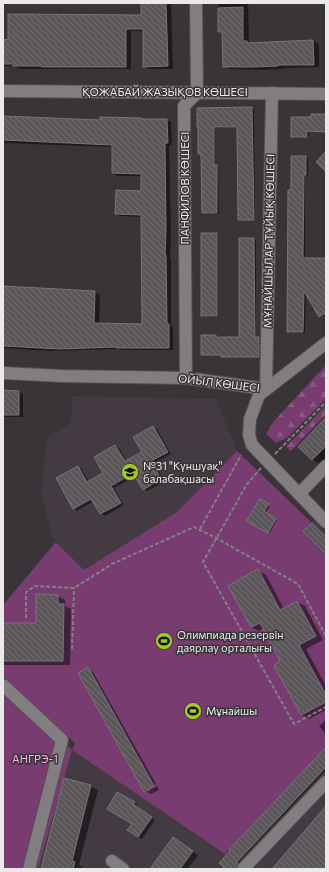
<svg xmlns="http://www.w3.org/2000/svg" width="329" height="872" font-family="Commissioner,sans-serif">
<style>
.built{fill:#443b42}
.forest{fill:url(#forest-firs)}
.garden{fill:#783c71}
.shadow{fill:#0007}
.building{fill:url(#building-back-hatch);stroke:#787477}
.lines{fill:none;stroke-linecap:round;stroke-linejoin:round}
.minor-casing{stroke:#545153;stroke-width:14}
.path{stroke:#838082;stroke-width:2;stroke-dasharray:4 2;stroke-linecap:butt}
.minor{stroke:#817d80;stroke-width:12}
.labels{text-anchor:middle;stroke-width:3;stroke-linejoin:round;paint-order:stroke}
.street-label{font-size:11px;fill:#ece9eb;stroke:#383437}
.poi-label{font-size:11px;fill:#ece9eb;stroke:#383437;text-anchor:start}
.park-label{font-size:11px;fill:#feaef2;stroke:#383437}
</style>
<defs>
<pattern id="forest-firs" width="22" height="20" patternUnits="userSpaceOnUse"><rect width="22" height="20" fill="#783c71"/><path d="M5 1l3.5 6h-7zM16 11l3.5 6h-7z" fill="#8b5885"/></pattern>
<pattern id="building-back-hatch" width="6" height="6" patternUnits="userSpaceOnUse"><rect width="6" height="6" fill="#5a5659"/><path d="M-1 5l2 2M0 0l6 6M5-1l2 2" fill="none" stroke="#726e71"/></pattern>
</defs>
<rect width="100%" height="100%" fill="#383437"/>
<g class="built">
<path d="M72 396 216 399 237 451 177 512 84 570 52 537 41 492 47 437 71 423Z"/>
<path d="M317 517 326 526V554L303 531Z"/>
<path d="M326 747V777L244 869H38L72 750 225 854Z"/>
<path d="M326 792V869H250Z"/>
</g>
<g class="forest">
<path d="M324 367H326V399L287 438 276 443 266 434 274 421Z"/>
<path d="M326 405V414L291 451 286 447Z"/>
</g>
<path class="garden" d="M237 451 312 523 304 531 326 554V747L225 854 72 750 38 869H3V681L72 750 75 743 3 678V605L56 542 84 570 177 512Z"/>
<g class="shadow">
<path d="M142 3H171L173 69H149L144 66V31H131V69H19L15 66H3V41L142 16Z"/>
<path d="M219 3H248L249 43 313 41 319 44V67L284 68V69L260 70 229 69 224 66 223 34 219 32Z"/>
<path d="M252 108 254 109 255 220 239 219 238 128H215V166L218 167 219 214H204L203 213 202 154 199 127Z"/>
<path d="M326 115V132H309V137L294 138 292 136 312 118Z"/>
<path d="M3 117 101 121 167 120 171 122 172 145H169L171 233 170 258 171 259V326L173 327V350H121L120 349 49 351 3 348V287L95 292 100 295 99 324 143 325 142 217 120 216 116 214 142 192V176H117L113 173V147L3 143Z"/>
<path d="M306 157 308 158V176H305V259L326 284V315L321 317 319 316 306 292 305 333H290L288 332 292 191Z"/>
<path d="M216 234 218 235V317H204L202 316Z"/>
<path d="M240 239 256 240V338L260 339V357H224L222 355H203L202 354 216 336 240 338Z"/>
<path d="M3 391 19 392 23 394V417H3Z"/>
<path d="M326 418V462L323 465 313 460 299 447Z"/>
<path d="M153 427 157 429 171 454 154 463 165 482 147 491 143 489 136 476 114 488 124 505 105 516 101 513 94 501 77 511 74 508 78 467 82 469 89 482 105 473 115 446 119 448 127 461 143 452Z"/>
<path d="M260 500 270 506 265 513 277 520 270 533 248 521Z"/>
<path d="M258 571 266 575 284 609 297 602 305 606 323 640 306 649 326 686V710L309 719 302 715 275 666 281 660 264 628 259 631 251 627Z"/>
<path d="M58 596 65 600V606L71 609 70 665H3V624H37Z"/>
<path d="M88 669 93 672 156 784 147 789V792L157 786 159 790 151 794 145 791Z"/>
<path d="M326 720V734L319 726Z"/>
<path d="M326 749V770L237 864 239 866 238 869H226Z"/>
<path d="M90 786 98 790 79 865 82 867 81 869H42Z"/>
<path d="M117 793 138 805 136 807 155 820 142 839 129 830 133 823Z"/>
<path d="M179 842 198 855 188 869H153Z"/>
</g>
<g class="building">
<path d="M141 3H166L168 66 143 67V29H126V67H42V66H13V64H3V40L8 39V14L141 15Z"/>
<path d="M243 7V41H247V43L313 40 314 65H278V66L254 67H223L222 32H218V8Z"/>
<path d="M252 107 254 220H238L237 127H214V165H217V213H202L201 154H198V127H197V108Z"/>
<path d="M311 114H326V132L307 131V137H291V117H311Z"/>
<path d="M3 116 100 120V117L141 118V119H167L168 143H165L166 230 165 255H166L167 324H169V348H116V347L60 349 3 346V286L95 291 94 323 142 324 141 215 115 214 116 190 141 191V174L112 173V145L3 140Z"/>
<path d="M326 151V172L316 162Z"/>
<path d="M291 156H306V175H304L303 258H326V313L319 317 304 291 303 332H287L288 190H291Z"/>
<rect x="201" y="233" width="16" height="83"/>
<path d="M239 238H254L255 337H259V357H221V355H201V335H216V337H239Z"/>
<path d="M3 390 19 391V415H3Z"/>
<path d="M326 417V446L312 460 298 447Z"/>
<path d="M153 426 168 452 151 461 161 479 143 490 133 473 111 486 121 503 100 514 91 499 73 509 56 478 78 466 87 482 103 473 94 457 115 445 125 461 142 452 133 437Z"/>
<path d="M260 499 269 504 264 511 276 519 268 533 246 521Z"/>
<path d="M312 523 326 537V554L303 531Z"/>
<path d="M258 569 280 610 297 601 316 636 299 645 326 695V702L301 715 274 666 280 660 260 623 251 627 228 586Z"/>
<path d="M36 594 58 595V604H64L63 661H3V623H36Z"/>
<path d="M88 667 154 786 144 792 78 673Z"/>
<path d="M326 747V767L236 863 238 864 236 869H225L219 863 230 851 229 850Z"/>
<path d="M64 778 91 785 72 861 75 862 73 869H41Z"/>
<path d="M117 792 135 802 133 804 152 817 138 837 127 830 132 824 107 809Z"/>
<path d="M326 806V869H272Z"/>
<path d="M173 837 193 851 180 869H150Z"/>
</g>
<g class="lines">
<defs>
<g id="minor">
<path d="M3 91 326 94"/>
<path d="M326 343 259 395 250 419 249 435 252 445 326 522"/>
<path d="M3 373 62 376 186 378 266 389"/>
<path d="M186 378 184 106 197 93 196 3"/>
<path d="M266 389 272 93"/>
<path d="M299 494 326 466"/>
<path d="M3 685 62 740 29 869"/>
<path d="M112 861 123 869"/>
<path d="M243 869 326 782"/>
</g>
</defs>
<use href="#minor" class="minor-casing"/>
<g class="path">
<path d="M275 454 326 402"/>
<path d="M261 468 247 484 203 562 294 724 326 707"/>
<path d="M200 529 241 455"/>
<path d="M26 618V592L35 586 74 588 112 564 194 527 216 538 298 584 326 636"/>
<path d="M72 649 74 588"/>
</g>
<use href="#minor" class="minor"/>
</g>
<defs>
<symbol id="school-disc" viewBox="-11 -11 22 22"><circle r="9.5" fill="#a5c823" stroke="#383437"/><path d="M0-5L7-2L0 1L-7-2ZM-4 1L0 2.5L4 1V4Q0 6-4 4Z" fill="#111"/></symbol>
<symbol id="stadium-disc" viewBox="-11 -11 22 22"><circle r="9.5" fill="#a5c823" stroke="#383437"/><path d="M0-5a6.5 5 0 1 0 0 10a6.5 5 0 1 0 0-10ZM-3.5-1.8h7v3.6h-7Z" fill="#111"/></symbol>
</defs>
<g fill-rule="evenodd">
<use href="#school-disc" x="120" y="462" width="20" height="20"/>
<use href="#stadium-disc" x="154" y="631" width="20" height="20"/>
<use href="#stadium-disc" x="183" y="701" width="20" height="20"/>
</g>
<g class="labels">
<g class="street-label">
<text x="165" y="96">ҚОЖАБАЙ ЖАЗЫҚОВ КӨШЕСІ</text>
<text transform="translate(185 188) rotate(-90)" y="4">ПАНФИЛОВ КӨШЕСІ</text>
<text transform="translate(269 241) rotate(-89)" y="4">МҰНАЙШЫЛАР ТҰЙЫҚ КӨШЕСІ</text>
<text transform="translate(219 383) rotate(7)" y="4">ОЙЫЛ КӨШЕСІ</text>
</g>
<g class="poi-label">
<text x="143" y="470">№31 "Күншуақ"<tspan x="143" dy="13">балабақшасы</tspan></text>
<text x="177" y="639">Олимпиада резервін<tspan x="177" dy="13">даярлау орталығы</tspan></text>
<text x="206" y="715">Мұнайшы</text>
</g>
<g class="park-label">
<text x="35" y="763">АНГРЭ-1</text>
</g>
</g>
<rect width="329" height="872" fill="none" stroke="#ece9eb" stroke-width="8"/>
</svg>
